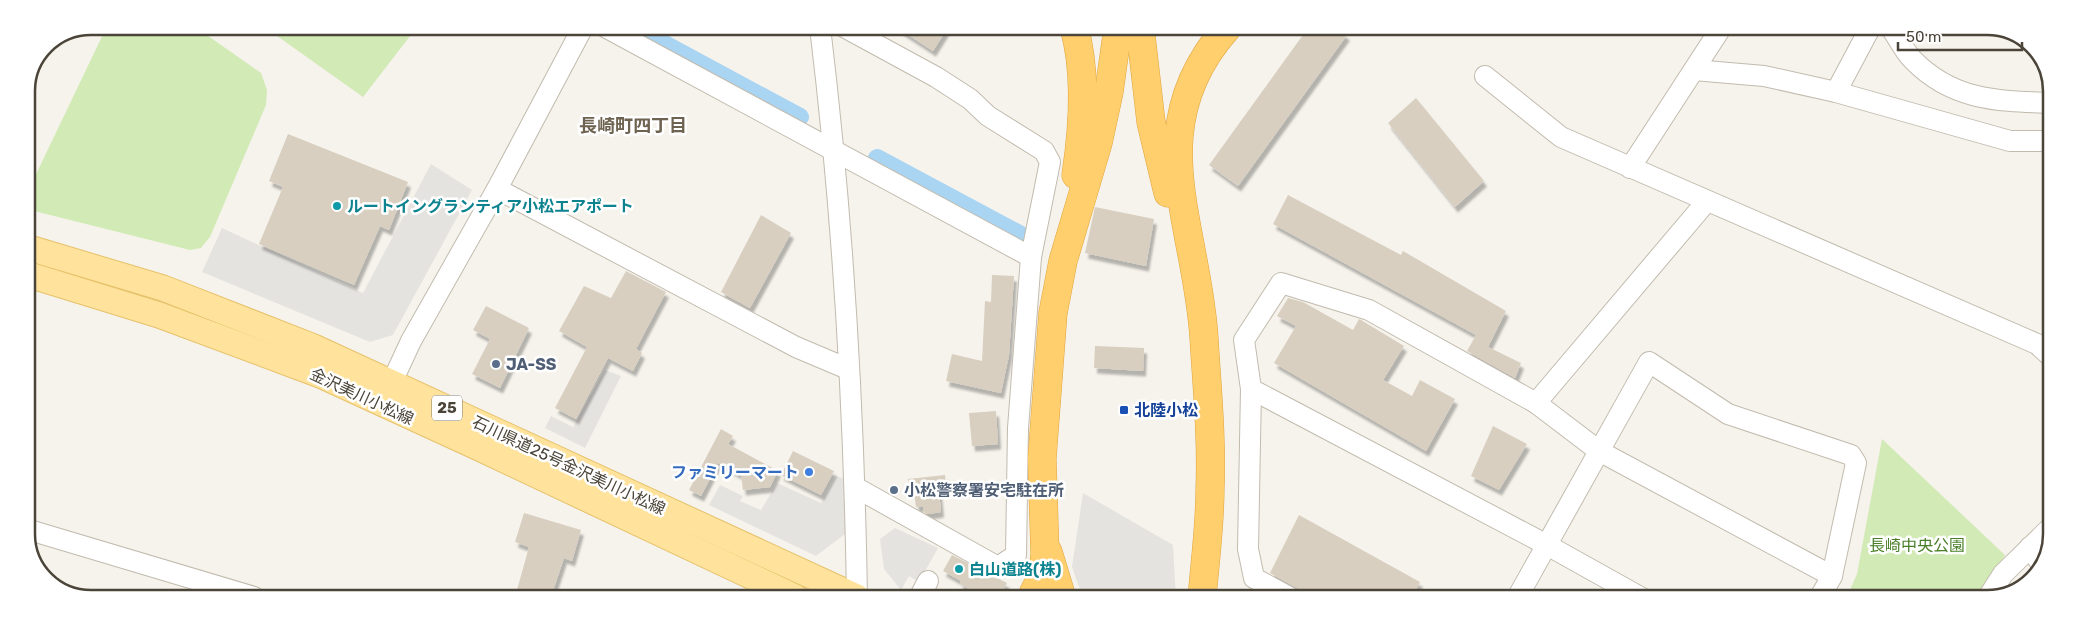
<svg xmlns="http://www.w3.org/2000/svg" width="2078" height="625" font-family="Rubik,'Noto Sans JP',sans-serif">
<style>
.green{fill:#d2eab5}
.parking{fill:#e5e3e0}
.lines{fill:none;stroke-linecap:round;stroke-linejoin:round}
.canal{stroke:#a9d4f2;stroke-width:18}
.building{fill:#d8cfc1;filter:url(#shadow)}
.minor-casing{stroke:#c2bbae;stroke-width:22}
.major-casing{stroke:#e6c16a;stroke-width:27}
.highway-casing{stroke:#e0a43c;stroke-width:29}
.minor{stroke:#fff;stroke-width:20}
.major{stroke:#ffe39c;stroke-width:25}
.highway{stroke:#ffcf6e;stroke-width:28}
.culture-dot{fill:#0f9aa8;stroke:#fff;stroke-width:2}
.service-dot{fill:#5c6f8a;stroke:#fff;stroke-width:2}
.transit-dot{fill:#1a4fb4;stroke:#fff;stroke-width:2}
.shop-dot{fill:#3f7fe0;stroke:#fff;stroke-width:2}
.labels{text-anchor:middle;stroke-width:5;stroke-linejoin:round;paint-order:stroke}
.shield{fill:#fff;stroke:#817c74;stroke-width:1}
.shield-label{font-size:15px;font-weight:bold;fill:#4b4439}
.culture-label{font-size:16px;font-weight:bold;fill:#0d838f;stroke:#fff;text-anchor:start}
.service-label{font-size:16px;font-weight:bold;fill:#4e5e75;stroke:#fff;text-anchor:start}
.street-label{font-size:16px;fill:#4b4439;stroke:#fff}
.transit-label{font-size:16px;font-weight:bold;fill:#164399;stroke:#fff;text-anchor:start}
.shop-label{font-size:16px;font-weight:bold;fill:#366cbe;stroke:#fff;text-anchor:end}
.park-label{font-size:16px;fill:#4a7f2a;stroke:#fff}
.neighbourhood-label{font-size:18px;font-weight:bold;fill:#6e6250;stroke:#fff}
.rim{fill:none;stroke:#4b4439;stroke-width:2.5}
</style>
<defs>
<filter id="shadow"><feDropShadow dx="3" dy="5.5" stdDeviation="1" flood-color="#0004"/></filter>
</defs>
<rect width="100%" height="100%" fill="#f6f3ec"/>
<g class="green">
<path d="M107 26H194L261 73 267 90 266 105 210 237 201 248 190 250 34 211 28 191Z"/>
<path d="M263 26 417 27 363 97Z"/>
<path d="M1882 439 2005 555 1980 599H1846L1857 574Z"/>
</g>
<g class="parking">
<path d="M431 164 472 190 393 335 370 342 202 272 222 228 363 293Z"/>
<path d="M605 370 621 376 585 448 545 428 551 416 573 427Z"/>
<path d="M836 476 846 479 849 531 816 556 709 505 720 485 743 496 740 501 761 510 777 483 821 503Z"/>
<path d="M1083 493 1173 545 1176 598H1083L1072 567Z"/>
<path d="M895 528 938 548 919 582 909 576 901 590 884 569 880 539Z"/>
</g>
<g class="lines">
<g class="canal">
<path d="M633 27 800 117"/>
<path d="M877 158 1021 235"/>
</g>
</g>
<g class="building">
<path d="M896 27H948L933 51Z"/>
<path d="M1308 28H1337L1347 35 1238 186 1209 165Z"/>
<path d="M1416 98 1484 181 1455 207 1388 123Z"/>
<path d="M288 134 408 182 389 230 380 226 354 285 259 244 283 187 269 181Z"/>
<path d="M1288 195 1401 255 1403 251 1506 311 1488 347 1521 363 1515 378 1467 351 1476 335 1273 224Z"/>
<path d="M1095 207 1154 219 1146 266 1085 253Z"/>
<path d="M761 215 791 233 750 308 721 292Z"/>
<path d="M626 271 666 292 636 349 642 353 633 371 608 358 576 419 555 408 587 347 559 331 584 286 611 298Z"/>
<path d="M992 275 1014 276 1009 355 1001 393 946 381 952 354 982 361 985 301 991 302Z"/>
<path d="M1288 298 1303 302 1353 330 1359 319 1361 320 1404 346 1383 380 1412 396 1420 380 1455 399 1426 451 1274 363 1296 326 1277 316Z"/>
<path d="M486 306 529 328 500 388 472 374 490 339 473 330Z"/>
<path d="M1095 346 1144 348 1143 371 1094 368Z"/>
<path d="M996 411 998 444 972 446 969 413Z"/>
<path d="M1493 426 1527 444 1499 490 1471 476Z"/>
<path d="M721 429 733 436 728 444 778 471 770 487 743 490 741 475 718 463 701 496 689 490Z"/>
<path d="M793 451 834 471 821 495 781 475Z"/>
<path d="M945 475 947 490 939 491 941 512 928 514 923 512V506L916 507 914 491 910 492 908 479Z"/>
<path d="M524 513 581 530 572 561 564 558 551 597H515L529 547 515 542Z"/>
<path d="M1299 515 1420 582 1412 598H1315L1270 573Z"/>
<path d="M952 555 1007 583 999 598H985L960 584 961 581 943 571Z"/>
</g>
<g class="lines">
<defs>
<g id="minor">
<path d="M605 27 1031 257"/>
<path d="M820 27C843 216 854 407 857 597"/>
<path d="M844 27 936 77 970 99 988 116 1044 151 1050 162 1031 257 1018 428 1016 555 998 567 855 487"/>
<path d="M1891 28C1898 38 1904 51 1913 60 1953 101 1998 101 2052 103"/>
<path d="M1694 70 1764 76 1836 92 2010 141H2051"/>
<path d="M1485 76 1561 137 2037 344 2050 356"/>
<path d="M1836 92 1870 28"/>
<path d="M1630 168 1721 28"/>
<path d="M497 189 796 347 848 369"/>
<path d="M392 382 411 341 497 189 583 27"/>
<path d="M1251 389 1244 340 1281 283 1369 310 1536 403 1599 451 1832 576"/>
<path d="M1536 403 1707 201"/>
<path d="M26 529 254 597"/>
<path d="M2030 547 2041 564"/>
<path d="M919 598 928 581"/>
<path d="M1291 598 1254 578 1248 549 1251 389 1547 545 1642 598"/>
<path d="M1517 598 1649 362 1728 414 1851 455 1856 463 1832 576 1819 599"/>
<path d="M1987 599 2003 574 2050 528"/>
</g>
<g id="major">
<path d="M26 247 163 288 314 347 857 597"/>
<path d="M26 274 159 315 320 375 479 448 795 597"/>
</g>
<g id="highway">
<path d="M1074 27C1087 73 1083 129 1076 175"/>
<path d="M1140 27 1151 122 1168 193"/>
<path d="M1048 552 1062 598"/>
<path d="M1031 598 1043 574 1045 554 1042 459 1053 313 1063 261 1098 143 1109 92 1118 27"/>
<path d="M1202 598C1205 562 1210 525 1210 489 1212 438 1207 388 1204 338 1197 224 1138 128 1227 28"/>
</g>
</defs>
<use href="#minor" class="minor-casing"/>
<use href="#major" class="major-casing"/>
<use href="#highway" class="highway-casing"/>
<use href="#minor" class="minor"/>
<use href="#major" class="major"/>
<use href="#highway" class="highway"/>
</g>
<g class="culture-dot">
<circle cx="337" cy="206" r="5"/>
<circle cx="959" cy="569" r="5"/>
</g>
<g class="service-dot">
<circle cx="496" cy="364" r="5"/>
<circle cx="894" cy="490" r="5"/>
</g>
<rect class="transit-dot" x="1119" y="405" width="10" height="10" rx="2.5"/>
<circle class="shop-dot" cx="809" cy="472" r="5"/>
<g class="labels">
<rect class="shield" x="432" y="395.5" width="30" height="25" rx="4"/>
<g class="shield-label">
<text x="447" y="413">25</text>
</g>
<g class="culture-label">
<text x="347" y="212">ルートイングランティア小松エアポート</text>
<text x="969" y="575">白山道路(株)</text>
</g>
<g class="service-label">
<text x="506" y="370">JA-SS</text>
<text x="904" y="496">小松警察署安宅駐在所</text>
</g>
<g class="street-label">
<text transform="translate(362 396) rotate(25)" y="6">金沢美川小松線</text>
<text transform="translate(569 465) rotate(25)" y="6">石川県道25号金沢美川小松線</text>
</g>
<g class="transit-label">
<text x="1134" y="416">北陸小松</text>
</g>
<g class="shop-label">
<text x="799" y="478">ファミリーマート</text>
</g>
<g class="park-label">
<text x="1917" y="551">長崎中央公園</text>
</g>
<g class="neighbourhood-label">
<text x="633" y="132">長崎町四丁目</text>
</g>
</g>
<path d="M0 0H2078V625H0ZM91 35H1987A56 56 0 0 1 2043 91V534A56 56 0 0 1 1987 590H91A56 56 0 0 1 35 534V91A56 56 0 0 1 91 35Z" fill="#fff" fill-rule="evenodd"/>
<path class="rim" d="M91 35H1987A56 56 0 0 1 2043 91V534A56 56 0 0 1 1987 590H91A56 56 0 0 1 35 534V91A56 56 0 0 1 91 35Z"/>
<path d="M1898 42v8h124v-8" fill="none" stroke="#4b4439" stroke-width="2.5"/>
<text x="1906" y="42" font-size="15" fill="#4b4439" stroke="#ffffff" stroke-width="4" paint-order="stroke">50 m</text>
</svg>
